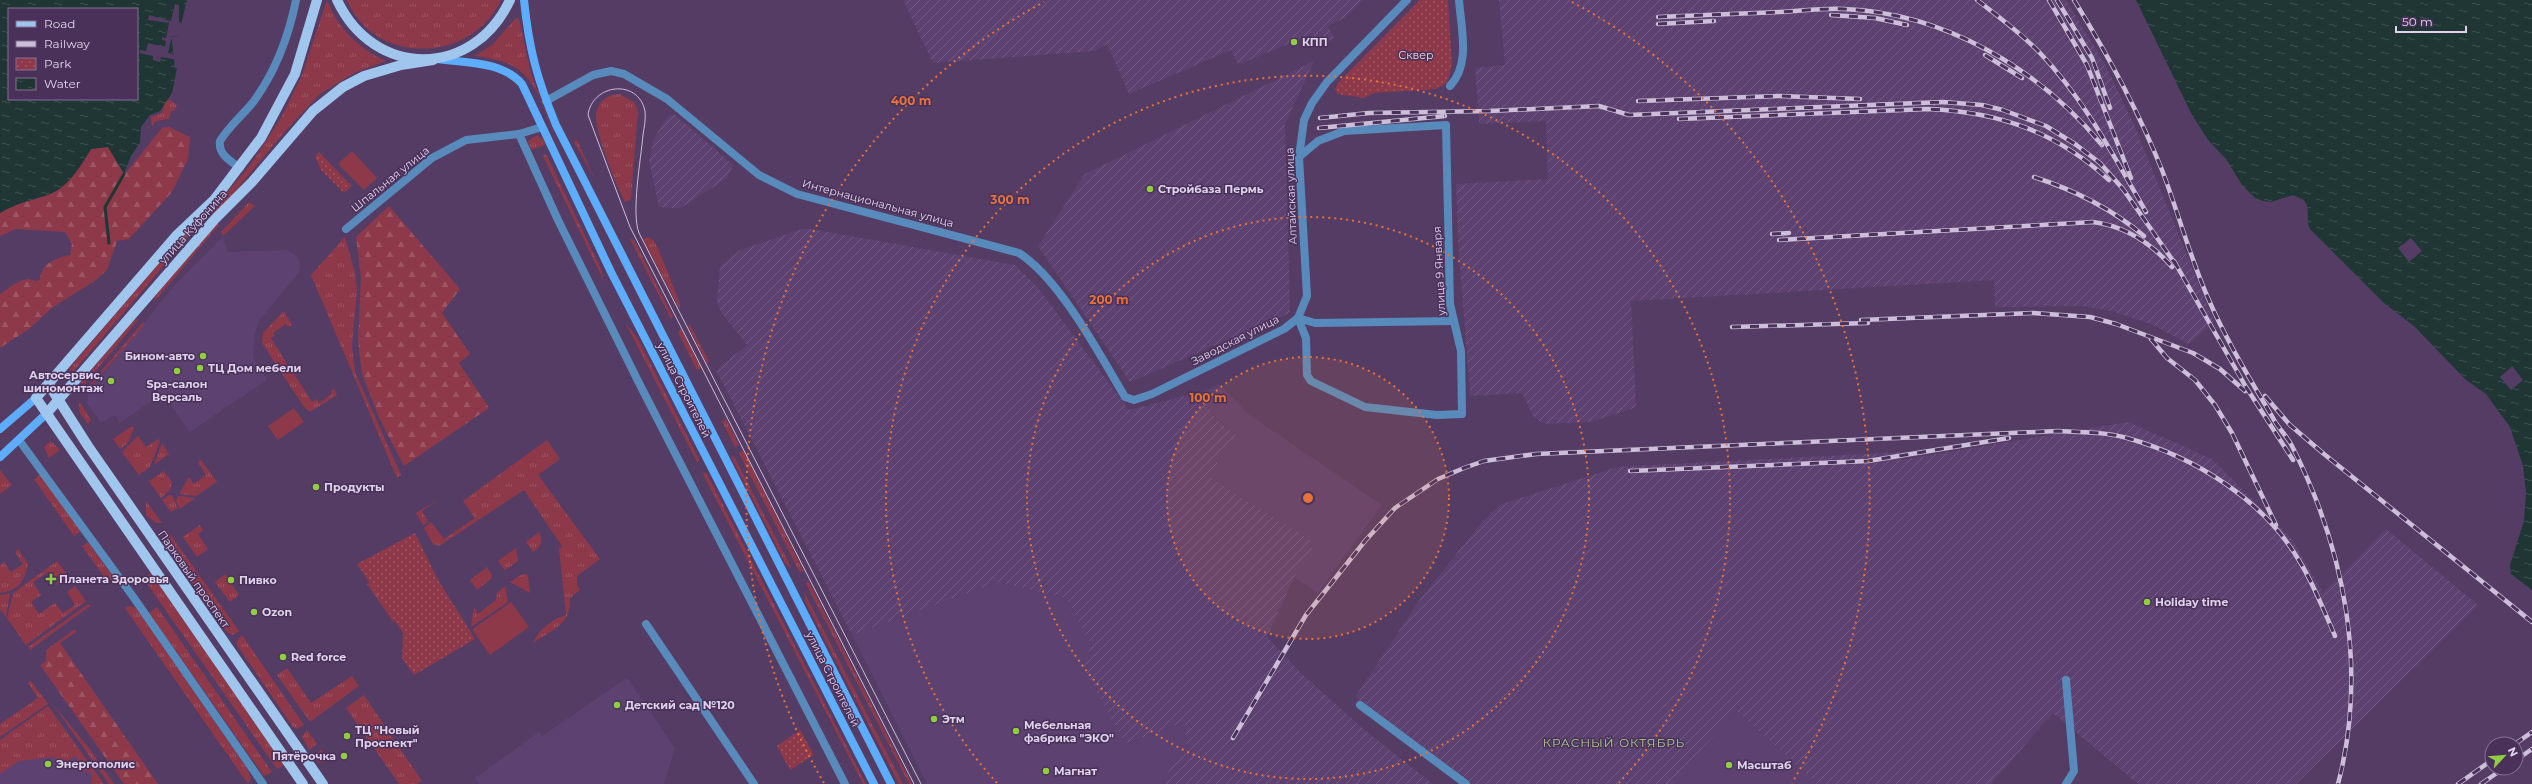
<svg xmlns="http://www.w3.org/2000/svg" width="2532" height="784" font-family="Montserrat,sans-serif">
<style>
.built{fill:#5d4171}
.industrial{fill:url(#industrial-furrows)}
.grass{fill:url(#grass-tufts)}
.forest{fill:url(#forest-firs)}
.park{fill:url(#park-dots)}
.garden{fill:#8d394a}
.water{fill:url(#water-ripples);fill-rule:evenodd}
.pier{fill:#543c65}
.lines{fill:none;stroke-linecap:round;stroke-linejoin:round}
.stream{stroke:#1f3634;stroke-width:3}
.minor{stroke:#598abc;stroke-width:8}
.tertiary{stroke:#598abc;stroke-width:8}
.secondary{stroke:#5dadfc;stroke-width:8}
.primary{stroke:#a0c6ee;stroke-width:10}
.tram{stroke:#cdbed9;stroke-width:1}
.rail-casing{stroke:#cdbed9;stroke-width:4.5}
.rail{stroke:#49315a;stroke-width:3;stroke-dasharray:9;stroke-linecap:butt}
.ring{fill:none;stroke:#e67139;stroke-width:2;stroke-dasharray:2 4}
.poi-dot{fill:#90cd40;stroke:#49315a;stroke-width:1.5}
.labels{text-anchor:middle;stroke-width:3;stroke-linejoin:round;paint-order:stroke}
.poi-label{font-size:11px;font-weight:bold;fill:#e0d2eb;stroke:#49315a;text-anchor:start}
.park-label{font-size:11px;fill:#f9dadd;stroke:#49315a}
.street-label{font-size:11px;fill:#e0d2eb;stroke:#49315a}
.neighbourhood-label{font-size:12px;letter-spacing:1px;fill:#accf89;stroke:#49315a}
.centre{fill:#e67139;stroke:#49315a;stroke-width:2}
.ring-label{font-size:12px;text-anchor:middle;font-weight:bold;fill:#e67139;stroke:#49315a;stroke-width:3;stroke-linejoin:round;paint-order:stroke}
</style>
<defs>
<pattern id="industrial-furrows" width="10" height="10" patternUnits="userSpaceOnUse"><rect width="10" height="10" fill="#5d4171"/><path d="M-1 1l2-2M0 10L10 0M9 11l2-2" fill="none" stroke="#745c85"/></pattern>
<pattern id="grass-tufts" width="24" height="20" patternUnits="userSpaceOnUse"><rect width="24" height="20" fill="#8d394a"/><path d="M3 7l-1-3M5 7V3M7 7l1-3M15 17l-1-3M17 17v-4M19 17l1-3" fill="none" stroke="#9d5564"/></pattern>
<pattern id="forest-firs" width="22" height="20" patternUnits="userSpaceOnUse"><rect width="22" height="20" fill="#8d394a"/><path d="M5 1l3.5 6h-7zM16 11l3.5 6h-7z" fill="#9d5564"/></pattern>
<pattern id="park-dots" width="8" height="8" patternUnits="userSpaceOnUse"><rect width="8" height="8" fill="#8d394a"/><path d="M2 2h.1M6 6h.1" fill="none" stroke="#9d5564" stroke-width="1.8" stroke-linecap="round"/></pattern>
<pattern id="water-ripples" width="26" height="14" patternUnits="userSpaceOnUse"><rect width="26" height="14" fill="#1f3634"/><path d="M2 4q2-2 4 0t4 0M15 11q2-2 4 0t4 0" fill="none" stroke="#3f5252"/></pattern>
</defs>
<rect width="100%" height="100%" fill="#543c65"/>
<g class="built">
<path d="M223 236 228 252 288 250 297 256 300 265 299 273 260 319 255 332 253 357 267 380 190 432 170 404 152 401 120 423 115 415 101 423 87 403 89 391 173 287Z"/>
<path d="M1219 384 1248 414 1382 505 1318 593 1294 577 1208 477 1219 464 1215 458 1235 434 1215 417 1201 393Z"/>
<path d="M998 582 1066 598 1093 647 1126 744 1184 722 1187 747 1159 784H927L852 635Z"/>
<path d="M627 678 675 748 664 784H479L475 778 539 732 542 736Z"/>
<path d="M1737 711 1817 784H1669Z"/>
<path d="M78 750 102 784H0V769L17 759Z"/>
</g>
<g class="industrial">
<path d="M903 0H1363L1344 18 1328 26 1334 38 1317 47 1312 34 1298 40 1299 43 1292 46 1290 43 1238 65 1231 50 1129 94 1107 44 1095 51 933 63Z"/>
<path d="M1499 0H2066L2105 64 2136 129 2214 322 2189 344 2153 325 2111 311 2082 306 1995 307 1994 280 1631 301 1636 405 1634 408 1591 422 1548 424 1540 422 1533 416 1522 393 1470 396 1458 239 1456 184 1548 179 1546 121 1479 124 1475 68 1505 65Z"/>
<path d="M1314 61 1285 124 1290 313 1130 382 1038 246 1085 174Z"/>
<path d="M674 114 733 165 727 178 681 208H672L659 207 649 161 654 138 668 116Z"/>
<path d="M805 228 1015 265 1039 289 1129 410 1200 392 1215 418 1236 435 1216 458 1218 465 1209 477 1315 543 1294 577 1267 637 1303 675 1367 732 1433 784H1159L1187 747 1184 722 1125 744 1081 662 1092 647 1066 598 998 582 852 635 716 370 747 345 720 311 717 300 720 267 740 250Z"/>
<path d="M2128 422 2212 459 2292 539 2323 593 2386 529 2478 605 2296 784H2138L2053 713 1991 784H1817L1737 711 1669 784H1468L1355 697 1421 598 1481 523 1499 505 1617 467 1900 452 1901 460Z"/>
</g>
<g class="grass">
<path d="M327 0C337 27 359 49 386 61L354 73 320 94 288 128 215 215 211 212 251 164 281 118 302 75Z"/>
<path d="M347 0H501C472 63 375 67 347 0Z"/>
<path d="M519 18 531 74 557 142C535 92 538 63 475 56L493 44 515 19Z"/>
<path d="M620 94 635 103 638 111 631 199 625 202C616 185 596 135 596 117 596 103 607 94 620 94Z"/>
<path d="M171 100 177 106 174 111H171L169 119 156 121 152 126 151 117 162 113 165 101Z"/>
<path d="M537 135 544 140 545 145 531 150 528 141Z"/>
<path d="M577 140 594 177 574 142Z"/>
<path d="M546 154 601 269 605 283 543 156Z"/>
<path d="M249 202 255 206 223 236 221 232Z"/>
<path d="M203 212 207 215 73 372 69 369Z"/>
<path d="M217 223 219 225 154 302 155 296Z"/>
<path d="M345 237 355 272 357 290 352 345 355 372 401 475 397 478 311 275Z"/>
<path d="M648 237 653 240 657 246 679 301 680 310 643 239Z"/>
<path d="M630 239 634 240 673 317 671 319Z"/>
<path d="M284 311 292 325 288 327 286 324 273 333 275 336 271 338 289 367 294 364 298 371 294 374 312 402 317 399 319 403 332 394 330 391 334 389 337 395 310 412 304 407 262 343 263 333Z"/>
<path d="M137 319 138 320 84 385 81 383 132 322Z"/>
<path d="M143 322 145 324 89 389 87 388Z"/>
<path d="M626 324 637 337 700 461 697 462Z"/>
<path d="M690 325 709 361 707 364 688 326Z"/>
<path d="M681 329 701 368 697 370 678 332Z"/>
<path d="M79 401 91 420 88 424 80 413Z"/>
<path d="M726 419 739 445 735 447 722 421Z"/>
<path d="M132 426 134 428 128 443 120 449 113 439Z"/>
<path d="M138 436 146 447 158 439 160 441 150 467 139 475 122 452Z"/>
<path d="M547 440 560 459 538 475 600 559 577 576V585L580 590 570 598C572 624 552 630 533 643 539 629 553 619 566 615L559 549 562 546 524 490 439 546 433 544 424 528 431 522 444 539 475 518 463 501Z"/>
<path d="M51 441 60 450 49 458 44 447Z"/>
<path d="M162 443 169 454 154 465Z"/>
<path d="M743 450 804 572 799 571 739 453Z"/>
<path d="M734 456 792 569 785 563 731 457Z"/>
<path d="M201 460 217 482 196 496 179 494 189 477 194 484 206 475 198 462Z"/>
<path d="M0 470 12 485 0 494Z"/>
<path d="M164 471 172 482 170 490 161 498 149 481Z"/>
<path d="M706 472 866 784H863L703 474Z"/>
<path d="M41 474 81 531 74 536 34 479Z"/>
<path d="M169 495H172L178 508 171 512 162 500Z"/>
<path d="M178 496 195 498 180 509 176 501Z"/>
<path d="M439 499 422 511 428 522 423 525 416 513Z"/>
<path d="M146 501 162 523H157L146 516Z"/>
<path d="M200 525 203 530 198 534 208 549 197 557 183 537Z"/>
<path d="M167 530 239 631 233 635 228 633 165 545 164 538Z"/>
<path d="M539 532C544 541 541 547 533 552L526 542Z"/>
<path d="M88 542 114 578 108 582 82 546Z"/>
<path d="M516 548 518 561 505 570 498 561Z"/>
<path d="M18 549 28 564C23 583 21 589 0 593V565L4 562 11 572 23 564 15 552Z"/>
<path d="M57 561 69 577 58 585 48 572 33 582 41 595 31 602 39 614 55 603 63 613 75 605 67 592 75 586 86 601 26 645 7 618 13 593Z"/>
<path d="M487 567 492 575 491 579 477 590 470 580Z"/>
<path d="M151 573 284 765 277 769 143 578Z"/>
<path d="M225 574 239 595 230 602 215 582Z"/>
<path d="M526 574 528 575 530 593 510 582 521 575Z"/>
<path d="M808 580 912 784H909L806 584Z"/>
<path d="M373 581 396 618 394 623 367 584Z"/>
<path d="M505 586 508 602 471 627 474 607 478 614 496 600 497 593Z"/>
<path d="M804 592 903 784H899L806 603Z"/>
<path d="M10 593 6 617 0 609V595Z"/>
<path d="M88 604 90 606 30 650 28 647Z"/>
<path d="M130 606 136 608 248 770 251 779 248 784 125 608Z"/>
<path d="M157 607 272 772 264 776 149 613Z"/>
<path d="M242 635 304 725 297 729 293 727 237 645V641Z"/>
<path d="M287 668 311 703 352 676 359 686 310 722 277 675Z"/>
<path d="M31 681 48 704 0 737V724L38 698 28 683Z"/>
<path d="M364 695 422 781 417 784H399L346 708Z"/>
<path d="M52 703 89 748 114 784H109Z"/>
<path d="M48 706 104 784H92V774L87 771H80L83 768 75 756 60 766 55 757 19 761 0 774V740Z"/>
<path d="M307 730 317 744 309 750 302 737Z"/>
<path d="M322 750 329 760 319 763 313 755Z"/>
</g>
<g class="forest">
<path d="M163 127H169L190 137 188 159 172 192 129 239 117 241 107 270 96 280 53 307 29 329 0 348V294C8 289 19 279 28 279 34 280 35 282 40 280 41 263 56 258 70 255L72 244 65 232 16 229 0 236V213C20 201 33 201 52 193 69 186 81 164 91 149L108 147 125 174Z"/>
<path d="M389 206 460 289 442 313 470 354 459 363 489 408 404 466 380 420 362 374 358 341 361 278 356 237Z"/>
<path d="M75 629 76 632 60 643 158 784H124L40 665 46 661V650Z"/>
</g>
<g class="park">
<path d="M1420 0H1448L1452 65 1447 83 1436 89 1374 93 1364 98 1338 94 1335 89 1338 83Z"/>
<path d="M319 152 352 186 344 193 321 170 315 156Z"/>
<path d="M415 533 437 578 475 639 414 675 402 658 403 633 357 564Z"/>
<path d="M800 730 814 755 790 770 777 746Z"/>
</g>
<g class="garden">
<path d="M352 151 377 178 364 190 338 164Z"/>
<path d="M294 408 304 422 278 440 268 426Z"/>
<path d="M511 602 529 627 490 655 473 631 474 628Z"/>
</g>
<g class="water">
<path d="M0 0H187L178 37 172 36C171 48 176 55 174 67L177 68 172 93 160 111 150 115 141 127 140 143 131 156 124 174 108 147 91 149C82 164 69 186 52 193 33 201 20 201 0 213ZM9 9H137V99H9Z"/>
<path d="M2136 0H2532V590L2511 574 2510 565 2524 521 2526 492 2523 466 2510 427 2486 394 2466 380 2414 326 2384 303 2310 229C2305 219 2311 210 2304 200L2293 195 2271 202 2263 201 2255 198 2242 185 2226 159 2208 140 2192 115Z"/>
</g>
<g class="pier">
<path d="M175 4 179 5V22L182 23 179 37 172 36 168 53 178 55 177 60 161 57 160 62 153 60V56L139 53 140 50 146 51 148 43 165 47 166 41 162 40V37L166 38 169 23 148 20 149 15 171 21Z"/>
<path d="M2411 238 2422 251 2409 262 2398 248Z"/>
<path d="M2512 366 2523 380 2511 390 2500 377Z"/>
</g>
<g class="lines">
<path class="stream" d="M109 243 105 207 124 174"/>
<g class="minor">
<path d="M1450 86C1471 64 1461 28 1459 0"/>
<path d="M546 101 593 75 611 71 624 74 667 99 759 175 797 194 1019 253C1060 279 1100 355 1125 397L1134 400 1152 394 1284 329 1298 318 1307 296 1299 157 1304 120 1312 103 1327 82 1407 0"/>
<path d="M519 134 558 220 639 383 845 784"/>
<path d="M240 168C230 161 218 154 220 141 229 126 243 115 254 101 275 72 289 35 296 0"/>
<path d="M346 229 432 158 466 140 519 134 542 127"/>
<path d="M1298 318 1306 338 1307 375 1311 381 1365 407 1437 415 1462 414 1461 351 1450 304 1446 125 1344 131 1318 141 1299 157"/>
<path d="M1298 318 1315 323 1453 321"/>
<path d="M19 440 134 598 263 784"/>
<path d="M646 624 754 784"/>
<path d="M1360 705 1466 784"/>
</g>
<path class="tertiary" d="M2066 680 2074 771 2066 784"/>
<g class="secondary">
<path d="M524 0C529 49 537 79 556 125L891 784"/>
<path d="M438 59C466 63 502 61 522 84L611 272 874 784"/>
<path d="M0 429 36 398"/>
<path d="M0 457 47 413"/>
</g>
<g class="primary">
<path d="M337 0C374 79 473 79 510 0"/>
<path d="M49 385 88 446 323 784"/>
<path d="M47 413 215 219 252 182 313 111 343 87 364 76 401 65 433 60"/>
<path d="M303 784 36 398 176 236 214 200 261 138 295 74 317 0"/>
</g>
<path class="tram" d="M914 784 630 227 588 115C592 84 638 78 645 111 646 119 644 128 643 135 641 159 631 212 639 233L921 784"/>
<defs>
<g id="rail">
<path d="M1977 0C1999 17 2021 33 2040 53 2085 100 2114 157 2146 212"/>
<path d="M2049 0 2087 65 2131 178"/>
<path d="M2057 0 2092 58 2110 108"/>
<path d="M2074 0C2108 55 2138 110 2162 170 2178 212 2190 257 2208 298 2226 340 2250 379 2273 418 2278 428 2287 436 2292 446 2345 550 2368 670 2338 784"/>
<path d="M1831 15 1875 18 1907 25"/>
<path d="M1658 17C1699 15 1739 14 1780 12 1801 11 1822 8 1844 9 1945 13 2039 69 2102 145"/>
<path d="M1658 24 1714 21"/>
<path d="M1985 55 2022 78"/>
<path d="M1638 101 1779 96 1860 99"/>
<path d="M1320 118 1369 113 1489 111 1599 106 1629 115 1943 102 1982 105 2003 110 2046 126 2075 144 2100 163 2123 189 2176 265"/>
<path d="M1679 119 1928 109C2000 112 2056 132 2109 180"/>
<path d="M1319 128 1445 116"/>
<path d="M2034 177C2074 190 2111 208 2144 236"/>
<path d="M1772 234 1789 233"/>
<path d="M1779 240 2093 222C2125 226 2151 243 2172 267"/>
<path d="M2174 261 2246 387 2293 460"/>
<path d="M1861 320 2033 313 2090 317 2116 324 2193 353 2220 369 2245 391"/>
<path d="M1732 327 1868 323"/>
<path d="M2151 339 2167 358 2195 380 2215 405 2232 433 2276 525"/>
<path d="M2265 396 2290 425 2324 454 2532 622"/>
<path d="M1630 471 1868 461 2009 438"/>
<path d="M1233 738 1306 615 1365 541 1395 508 1438 479 1464 468 1484 461 1536 454 2058 431C2081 432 2105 432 2127 438 2195 457 2264 500 2300 562 2314 585 2324 611 2335 636"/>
<path d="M2515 744 2532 732"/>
<path d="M2516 760 2532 749"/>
<path d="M2458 784 2492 760"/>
<path d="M2481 784 2504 768"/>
</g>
</defs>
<use href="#rail" class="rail-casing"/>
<use href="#rail" class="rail"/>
</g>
<circle cx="1308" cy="498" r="141" fill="#e67139" fill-opacity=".12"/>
<g class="ring">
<circle cx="1308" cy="498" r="141"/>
<circle cx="1308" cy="498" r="281"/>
<path d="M997 783A422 422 0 1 1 1619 783"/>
<path d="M824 783A562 562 0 0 1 1044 2M1572 2A562 562 0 0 1 1792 783"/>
</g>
<g class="poi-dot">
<circle cx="1294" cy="42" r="4"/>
<circle cx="1150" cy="189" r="4"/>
<circle cx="203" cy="356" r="4"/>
<circle cx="200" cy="368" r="4"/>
<circle cx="177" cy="371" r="4"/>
<circle cx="111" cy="381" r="4"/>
<circle cx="316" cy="487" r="4"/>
<path d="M49 573h4v4h4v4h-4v4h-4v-4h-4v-4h4z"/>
<circle cx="231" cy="580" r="4"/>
<circle cx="2147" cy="602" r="4"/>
<circle cx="254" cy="612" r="4"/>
<circle cx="283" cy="657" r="4"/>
<circle cx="617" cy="705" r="4"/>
<circle cx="934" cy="719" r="4"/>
<circle cx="1016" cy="731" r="4"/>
<circle cx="347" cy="736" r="4"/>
<circle cx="344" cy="756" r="4"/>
<circle cx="48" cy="764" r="4"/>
<circle cx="1729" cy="765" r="4"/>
<circle cx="1046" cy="771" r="4"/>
</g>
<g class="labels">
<g class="poi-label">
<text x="1302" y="46">КПП</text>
<text x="1158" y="193">Стройбаза Пермь</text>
<text x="195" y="360" text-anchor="end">Бином-авто</text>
<text x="208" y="372">ТЦ Дом мебели</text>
<text x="103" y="379" text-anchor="end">Автосервис,<tspan x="103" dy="13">шиномонтаж</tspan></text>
<text x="177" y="388" text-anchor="middle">Spa-салон<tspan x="177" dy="13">Версаль</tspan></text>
<text x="324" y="491">Продукты</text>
<text x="59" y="583">Планета Здоровья</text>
<text x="239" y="584">Пивко</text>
<text x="2155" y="606">Holiday time</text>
<text x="262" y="616">Ozon</text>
<text x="291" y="661">Red force</text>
<text x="625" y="709">Детский сад №120</text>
<text x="942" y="723">Этм</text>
<text x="1024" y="729">Мебельная<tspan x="1024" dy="13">фабрика "ЭКО"</tspan></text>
<text x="355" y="734">ТЦ "Новый<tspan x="355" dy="13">Проспект"</tspan></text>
<text x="336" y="760" text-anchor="end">Пятёрочка</text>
<text x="56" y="768">Энергополис</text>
<text x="1737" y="769">Масштаб</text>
<text x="1054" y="775">Магнат</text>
</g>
<g class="park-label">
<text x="1416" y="59">Сквер</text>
</g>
<g class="street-label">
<text transform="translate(390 179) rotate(-39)" y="4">Шпальная улица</text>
<text transform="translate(1291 196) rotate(-92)" y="4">Алтайская улица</text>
<text transform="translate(878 203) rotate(15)" y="4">Интернациональная улица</text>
<text transform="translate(193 227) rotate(-48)" y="4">улица Куфонина</text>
<text transform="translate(1439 271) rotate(-93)" y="4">улица 9 Января</text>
<text transform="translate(1235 340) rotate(-27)" y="4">Заводская улица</text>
<text transform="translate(684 390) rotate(63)" y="4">улица Строителей</text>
<text transform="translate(194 579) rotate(55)" y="4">Парковый проспект</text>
<text transform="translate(833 679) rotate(63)" y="4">улица Строителей</text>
</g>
<g class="neighbourhood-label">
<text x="1614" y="747">КРАСНЫЙ ОКТЯБРЬ</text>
</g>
</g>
<circle cx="1308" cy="498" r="6" class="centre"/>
<g class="ring-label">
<text x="911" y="105">400 m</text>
<text x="1010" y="204">300 m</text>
<text x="1109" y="304">200 m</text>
<text x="1208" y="402">100 m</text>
</g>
<rect x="8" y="8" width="130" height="92" fill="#49315a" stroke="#857194"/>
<rect x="16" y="21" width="20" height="6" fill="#a0c6ee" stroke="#857194"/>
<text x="44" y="28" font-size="12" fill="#e0d2eb">Road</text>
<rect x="16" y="41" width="20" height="6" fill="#cdbed9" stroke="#857194"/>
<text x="44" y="48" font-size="12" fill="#e0d2eb">Railway</text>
<rect x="16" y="58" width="20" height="12" fill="url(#park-dots)" stroke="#857194"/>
<text x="44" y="68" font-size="12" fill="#e0d2eb">Park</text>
<rect x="16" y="78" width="20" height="12" fill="url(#water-ripples)" stroke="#857194"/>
<text x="44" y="88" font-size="12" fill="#e0d2eb">Water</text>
<g transform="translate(2504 756) rotate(64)"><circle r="19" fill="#49315a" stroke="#857194"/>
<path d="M0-3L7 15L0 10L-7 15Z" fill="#90cd40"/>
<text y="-6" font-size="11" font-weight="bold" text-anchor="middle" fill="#e0d2eb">N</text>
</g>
<path d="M2396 26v6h70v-6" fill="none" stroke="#e0d2eb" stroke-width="2"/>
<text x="2402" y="26" font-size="12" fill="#e0d2eb" stroke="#49315a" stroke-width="3" paint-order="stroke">50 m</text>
</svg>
